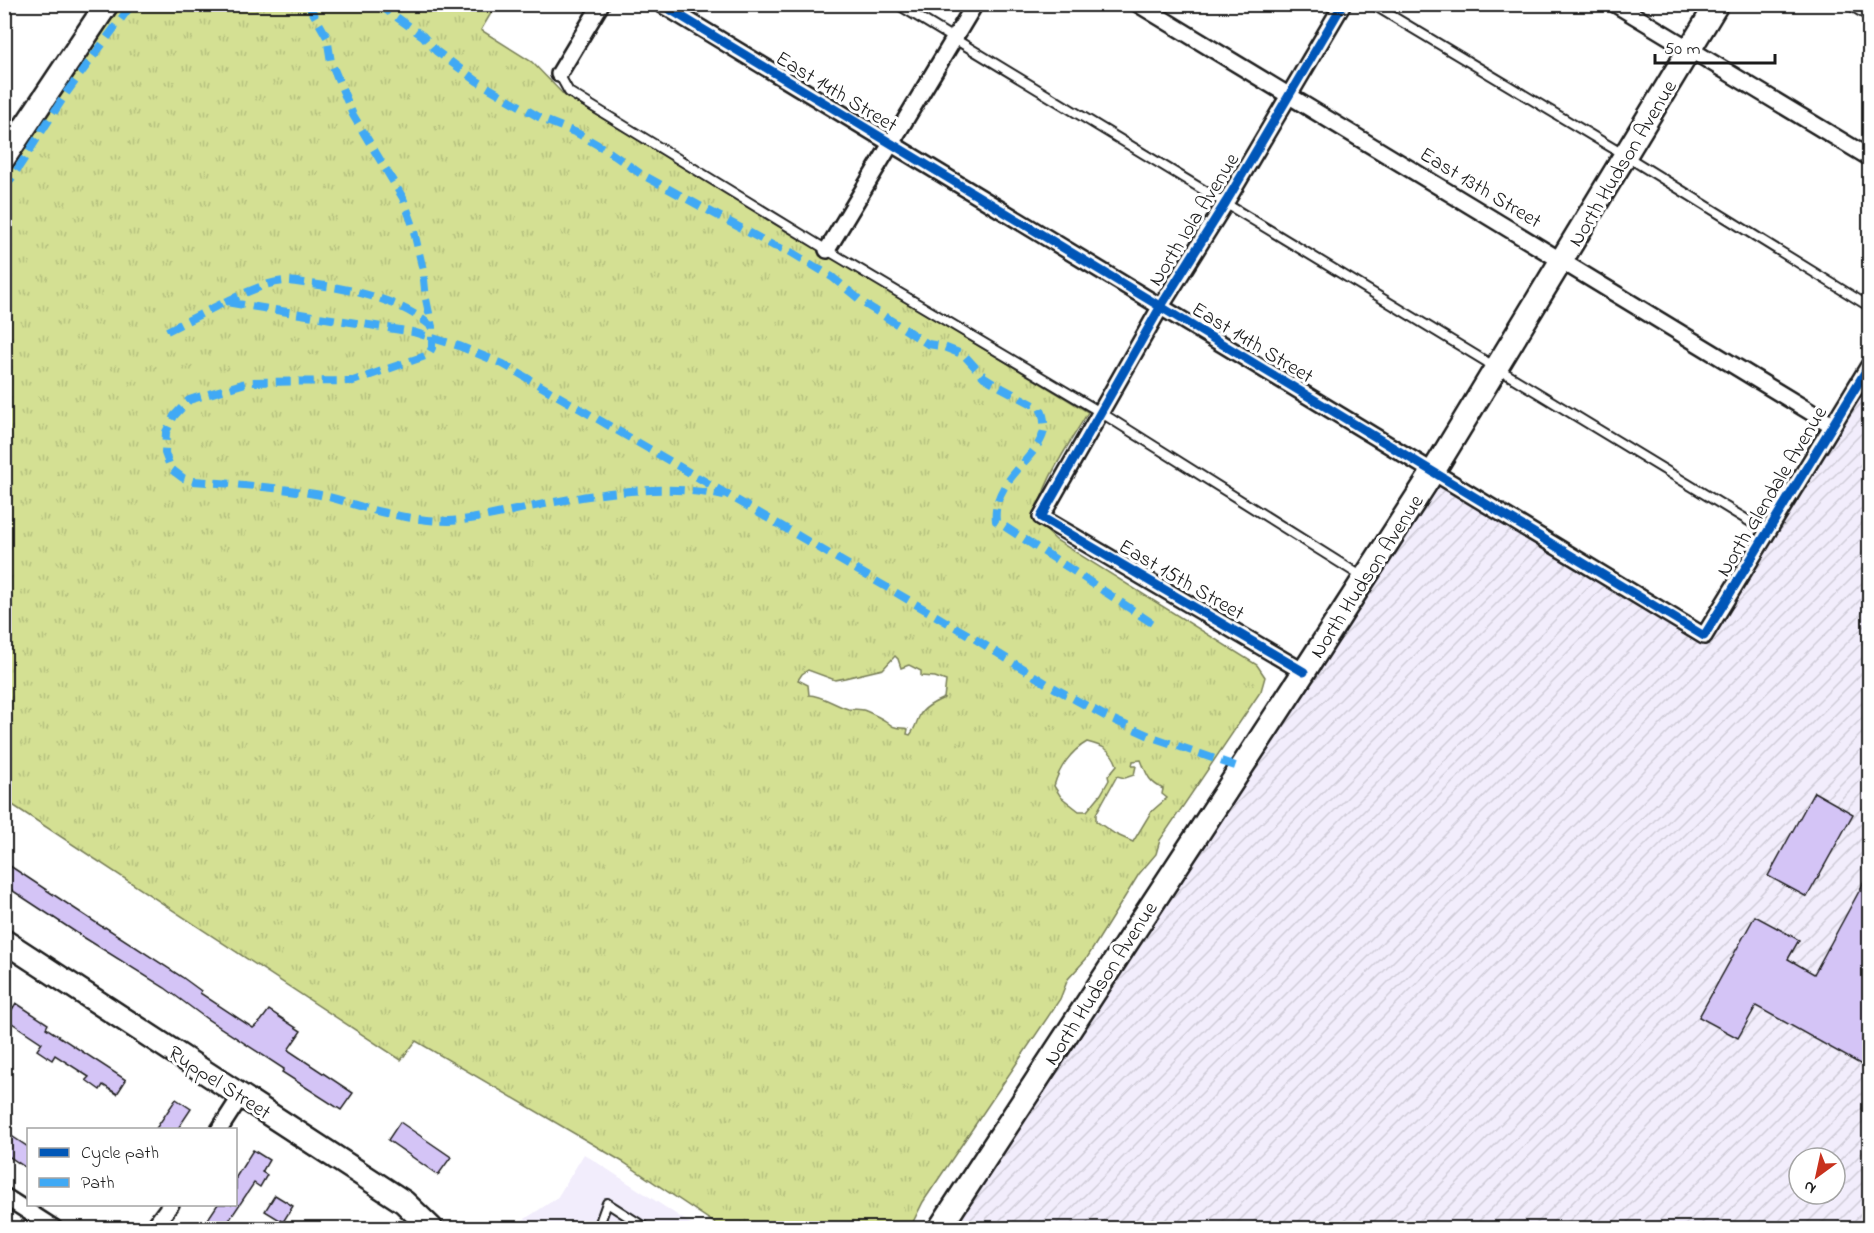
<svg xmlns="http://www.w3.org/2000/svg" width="1874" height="1233" font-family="'Indie Flower',sans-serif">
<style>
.built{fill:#f2edfc}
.industrial{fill:url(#industrial-furrows);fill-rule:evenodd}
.grass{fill:url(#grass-tufts);stroke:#787e58;stroke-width:1.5;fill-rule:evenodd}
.building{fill:#d4c4f6;stroke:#1c1c1c;stroke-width:1.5}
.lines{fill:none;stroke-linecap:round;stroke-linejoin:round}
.lane-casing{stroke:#1c1c1c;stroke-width:12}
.street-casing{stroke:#1c1c1c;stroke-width:20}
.secondary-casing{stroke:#1c1c1c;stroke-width:27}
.lane{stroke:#fff;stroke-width:8}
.street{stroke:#fff;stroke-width:15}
.secondary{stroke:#fff;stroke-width:22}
.quiet{stroke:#3fa9f5;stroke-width:8;stroke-dasharray:15 8;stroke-linecap:butt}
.cycleway-casing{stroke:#fff;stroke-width:13}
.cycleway{stroke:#0057b8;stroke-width:9}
.labels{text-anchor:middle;stroke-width:6;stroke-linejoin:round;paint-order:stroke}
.street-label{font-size:21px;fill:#1c1c1c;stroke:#fff}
</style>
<defs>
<pattern id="industrial-furrows" width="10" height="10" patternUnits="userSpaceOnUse" patternTransform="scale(1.5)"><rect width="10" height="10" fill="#f2edfc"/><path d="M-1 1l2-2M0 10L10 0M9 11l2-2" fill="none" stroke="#cfcbd7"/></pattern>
<pattern id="grass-tufts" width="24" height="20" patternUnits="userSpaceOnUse" patternTransform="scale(1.5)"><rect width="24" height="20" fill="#d4e093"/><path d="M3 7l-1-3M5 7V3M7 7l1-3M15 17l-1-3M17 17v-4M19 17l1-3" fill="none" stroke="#b5c07e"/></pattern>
</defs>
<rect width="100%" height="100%" fill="#fff"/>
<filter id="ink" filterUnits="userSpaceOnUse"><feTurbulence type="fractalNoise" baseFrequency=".0167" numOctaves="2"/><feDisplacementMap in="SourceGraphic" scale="12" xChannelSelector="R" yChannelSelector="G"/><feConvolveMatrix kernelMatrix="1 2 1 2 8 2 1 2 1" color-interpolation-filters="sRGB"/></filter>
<g filter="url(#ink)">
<path class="built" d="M584 1154 697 1228H511L557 1198Z"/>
<path class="industrial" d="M1869 364V1228H940L1433 472 1704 636ZM1799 1158H1835V1194H1799Z"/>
<path class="grass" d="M118 5H496L481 30 532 62 564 95 1088 412C1072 440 1036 490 1037 522L1056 540 1257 665 1265 677 1261 691 1160 840 1156 854 1139 874 1087 958 1068 979 1060 999 923 1202 910 1228H722L623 1162 416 1041 401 1060 5 800V179ZM895 656 898 659 901 668 909 665 921 671V676L935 677 946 681 944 698C935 702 922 708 919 717 916 723 915 729 910 735L907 734 908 729C903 727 900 729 895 727 893 727 888 723 887 722 881 718 873 714 866 711 860 708 854 710 848 709 835 705 821 695 809 695L808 685 798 680 802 674 808 670 835 680 845 678 883 669ZM1087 742C1103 746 1111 749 1117 765L1108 776 1109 780 1101 794 1087 811H1079L1061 797 1054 786C1059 768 1071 751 1087 742ZM1141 760C1147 775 1148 781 1163 789L1162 794 1167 798 1151 812 1133 842 1115 834 1096 821V814L1117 776 1125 778 1134 775 1136 766H1132L1133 761Z"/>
<g class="building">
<path d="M1814 792 1853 814 1807 897 1768 876Z"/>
<path d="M4 862 104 928 105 927 182 977 201 991 200 993 253 1028 261 1021 269 1010 301 1031 288 1050 353 1093 341 1110 282 1072 284 1069 207 1019 165 988 80 935 4 885Z"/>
<path d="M1869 873V1069L1756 1006 1738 1038 1699 1017 1755 916 1799 940 1788 959 1814 974Z"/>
<path d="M16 1003 48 1024 46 1028 126 1080 117 1094 103 1085 100 1090 86 1080 89 1077 55 1055 52 1060 37 1050 42 1043 6 1019Z"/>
<path d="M176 1099 191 1109 177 1130H155Z"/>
<path d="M400 1122 451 1157 438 1175 388 1140Z"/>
<path d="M4 1131 28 1147V1169L4 1153Z"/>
<path d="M253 1150 269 1160 262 1172 267 1175 260 1187 254 1183 224 1228H202L218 1204H236V1177Z"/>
<path d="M275 1195 293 1206 283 1222 265 1211Z"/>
</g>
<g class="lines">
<defs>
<g id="lane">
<path d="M897 4 1767 532"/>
<path d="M1372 4 1626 156 1870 307"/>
<path d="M1848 4 1870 17"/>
<path d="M559 74 569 92 827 250 1100 412 1361 576"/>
<path d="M598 1228 607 1203 646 1228"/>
</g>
<g id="street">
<path d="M661 4 1704 636 1870 364"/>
<path d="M1138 4 1832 425"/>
<path d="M1615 4 1870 158"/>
<path d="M559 74 601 4"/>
<path d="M827 250 975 4"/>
<path d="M1304 672 1041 517 1161 306 1226 202 1343 4"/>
<path d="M219 1130 241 1096"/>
<path d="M4 1196 54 1228"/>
<path d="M153 1228 171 1204"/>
</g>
<g id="secondary">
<path d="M4 158 107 4"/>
<path d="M4 941 404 1202 431 1228"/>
<path d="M940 1228 1304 672 1433 472 1717 4"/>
</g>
</defs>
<use href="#lane" class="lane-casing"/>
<use href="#street" class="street-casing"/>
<use href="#secondary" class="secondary-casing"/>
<use href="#lane" class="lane"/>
<use href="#street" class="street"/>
<use href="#secondary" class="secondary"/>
<g class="quiet">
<path d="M308 4 327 37 331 62 353 115 403 198 412 223 423 270 426 299 432 327"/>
<path d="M378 4 423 36 436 51 477 81 544 120 577 133 605 149 641 174 774 246 789 251 832 277 865 304 928 344 941 346 964 355 984 377 1002 388 1040 408C1042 412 1044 417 1044 422 1049 454 991 476 996 521L1069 568 1152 623"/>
<path d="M4 190 67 92 132 4"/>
<path d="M225 302C244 294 265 282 286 281 294 281 302 283 310 284 349 288 402 300 432 327V348L428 355 353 381 249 382 189 400 174 416 166 432 165 453 171 469 183 478 193 481C234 484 275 487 315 494 338 498 359 507 381 512 403 517 427 521 449 521 476 520 504 512 530 507 590 494 664 482 724 496"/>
<path d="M167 331 225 302 413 332 459 346 503 364 967 634 1049 685 1105 716 1152 737 1241 768"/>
</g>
<defs>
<g id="cycleway">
<path d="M661 4 1704 636 1870 364"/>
<path d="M1304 672 1041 517 1161 306 1226 202 1343 4"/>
</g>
</defs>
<use href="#cycleway" class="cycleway-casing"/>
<use href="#cycleway" class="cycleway"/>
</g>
</g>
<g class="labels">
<g class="street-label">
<text transform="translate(837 91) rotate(31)" y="7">East 14th Street</text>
<text transform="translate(1622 163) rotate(-59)" y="7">North Hudson Avenue</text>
<text transform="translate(1481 187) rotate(31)" y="7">East 13th Street</text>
<text transform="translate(1193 219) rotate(-58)" y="7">North Iola Avenue</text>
<text transform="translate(1253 342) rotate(31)" y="7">East 14th Street</text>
<text transform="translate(1771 491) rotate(-59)" y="7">North Glendale Avenue</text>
<text transform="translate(1366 576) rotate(-57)" y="7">North Hudson Avenue</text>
<text transform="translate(1182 579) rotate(30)" y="7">East 15th Street</text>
<text transform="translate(1100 983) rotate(-57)" y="7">North Hudson Avenue</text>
<text transform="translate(220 1082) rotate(33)" y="7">Ruppel Street</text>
</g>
</g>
<rect width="1874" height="1233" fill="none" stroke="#fff" stroke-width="24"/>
<rect x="12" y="12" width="1850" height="1209" fill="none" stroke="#1c1c1c" stroke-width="2" filter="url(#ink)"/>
<rect x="27" y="1128" width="210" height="78" fill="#ffffff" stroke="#a4a4a4" stroke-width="1.5"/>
<rect x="39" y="1148" width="30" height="9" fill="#0057b8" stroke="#a4a4a4" stroke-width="1.5"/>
<text x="81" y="1158" font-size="18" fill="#1c1c1c">Cycle path</text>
<rect x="39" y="1178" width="30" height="9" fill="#3fa9f5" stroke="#a4a4a4" stroke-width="1.5"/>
<text x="81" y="1188" font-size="18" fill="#1c1c1c">Path</text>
<g transform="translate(1817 1176) rotate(213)"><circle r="28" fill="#ffffff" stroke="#a4a4a4" stroke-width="1.5"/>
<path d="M0-4.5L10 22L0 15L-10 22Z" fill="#c8321e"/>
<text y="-9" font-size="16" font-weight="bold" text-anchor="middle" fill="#1c1c1c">N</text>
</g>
<path d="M1655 54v9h120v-9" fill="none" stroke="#1c1c1c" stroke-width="3"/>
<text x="1664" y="54" font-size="18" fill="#1c1c1c" stroke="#ffffff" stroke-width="4.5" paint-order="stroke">50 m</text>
</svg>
